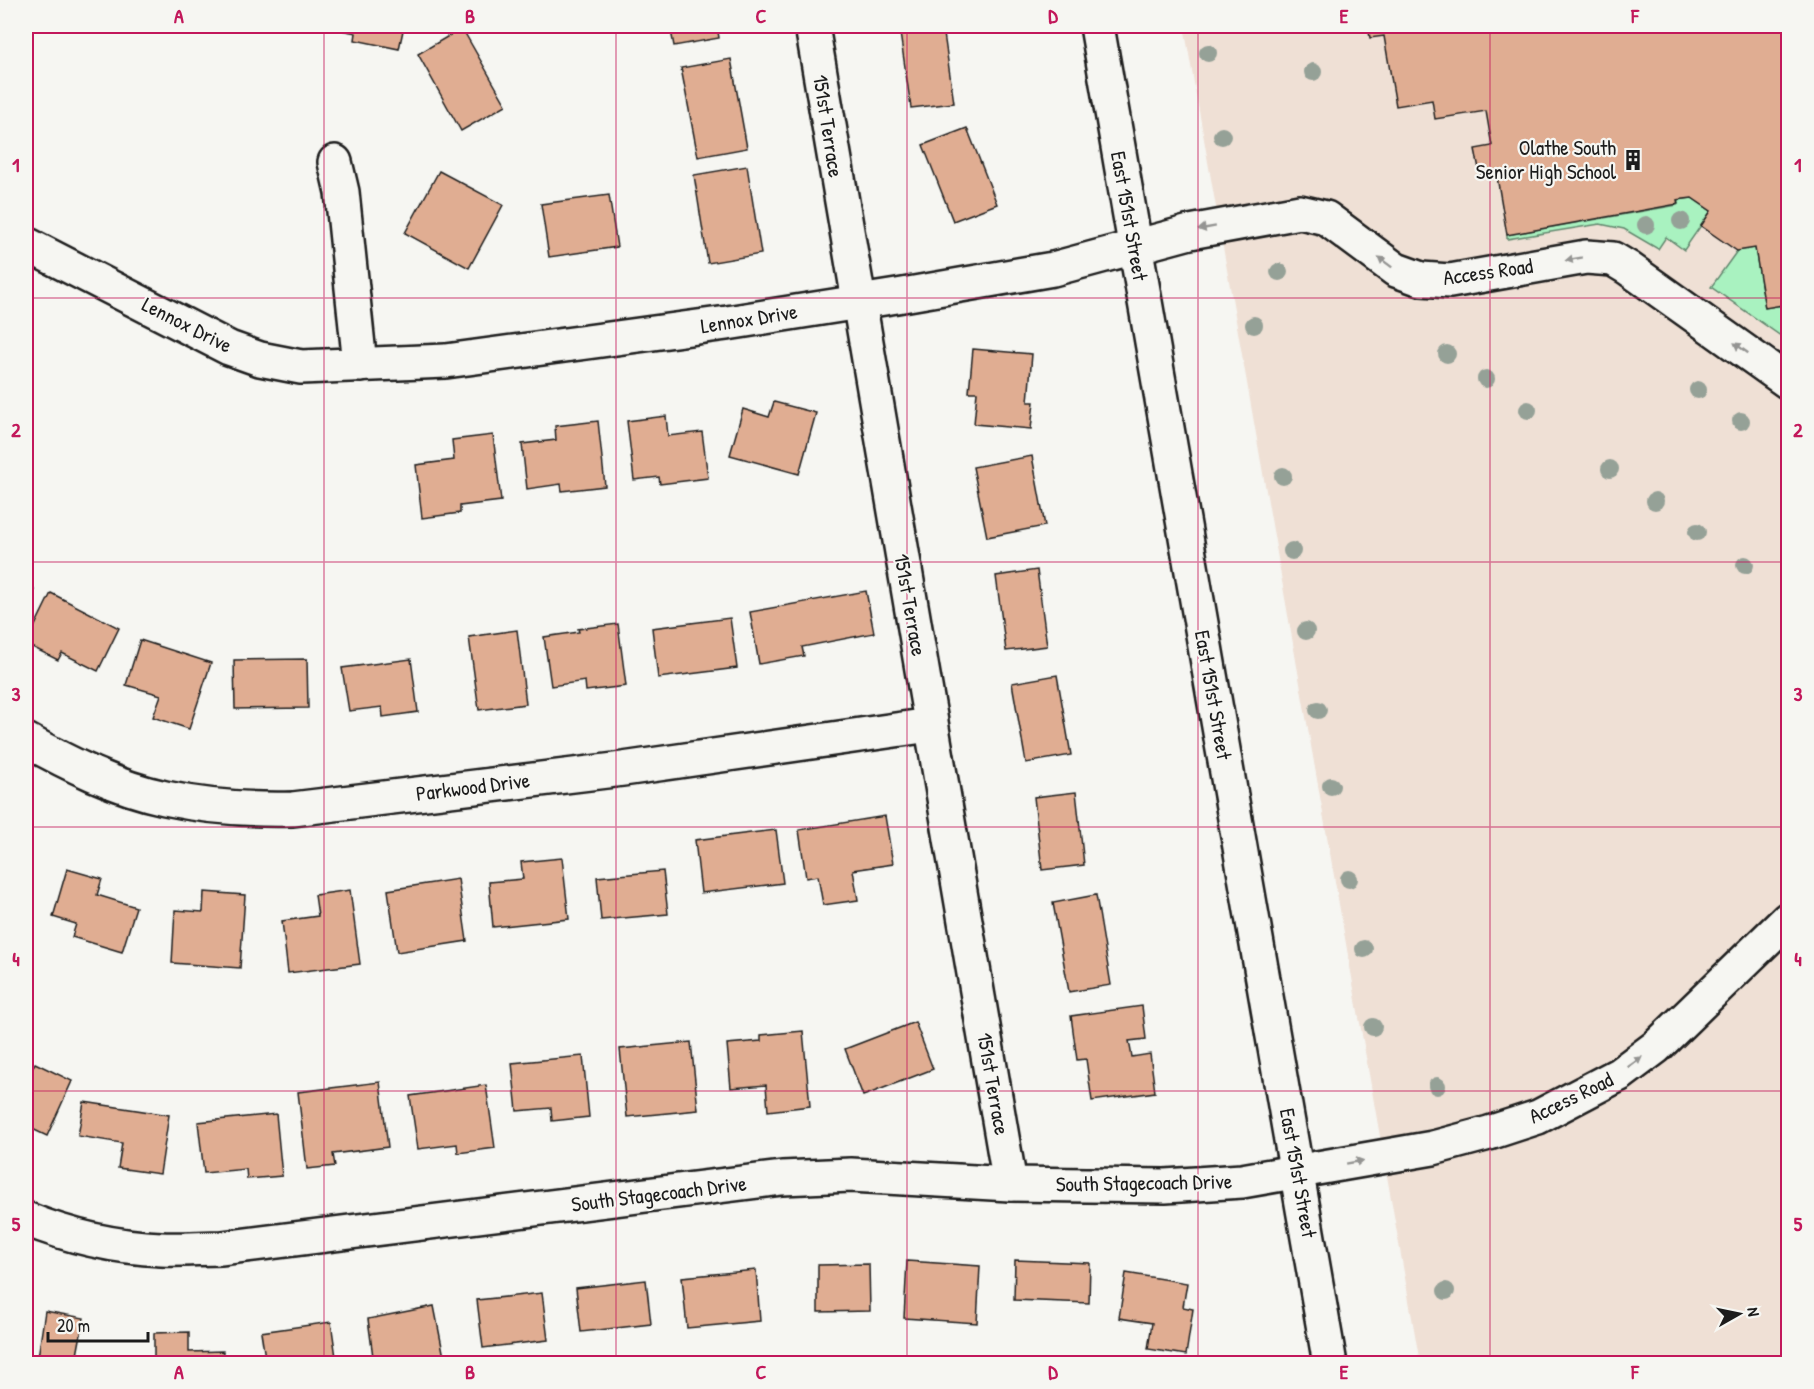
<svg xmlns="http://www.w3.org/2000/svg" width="1814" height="1389" font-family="'Patrick Hand',sans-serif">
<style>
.built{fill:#efe0d5}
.green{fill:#a9f2c0;stroke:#62876e;stroke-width:1.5}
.building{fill:#e0ad92;stroke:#1c1c1c;stroke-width:1.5}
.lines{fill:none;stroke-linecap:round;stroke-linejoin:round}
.minor-casing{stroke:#1c1c1c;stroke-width:38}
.major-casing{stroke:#1c1c1c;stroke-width:38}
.minor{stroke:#f6f6f2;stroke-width:33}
.major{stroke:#f6f6f2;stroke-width:33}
.tree{fill:#95a197}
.oneway{fill:#949492}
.grid{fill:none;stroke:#c2185b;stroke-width:1.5;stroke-opacity:0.55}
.labels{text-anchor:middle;stroke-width:4.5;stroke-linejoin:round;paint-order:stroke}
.street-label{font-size:21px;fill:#1c1c1c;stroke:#f6f6f2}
.poi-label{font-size:21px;fill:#1c1c1c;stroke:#f6f6f2;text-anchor:end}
.neatline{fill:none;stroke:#c2185b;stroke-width:2}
.grid-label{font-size:20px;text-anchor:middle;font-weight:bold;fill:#c2185b}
</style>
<rect width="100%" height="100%" fill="#f6f6f2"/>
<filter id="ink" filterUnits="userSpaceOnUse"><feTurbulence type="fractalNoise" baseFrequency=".0167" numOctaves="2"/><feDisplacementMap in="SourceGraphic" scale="12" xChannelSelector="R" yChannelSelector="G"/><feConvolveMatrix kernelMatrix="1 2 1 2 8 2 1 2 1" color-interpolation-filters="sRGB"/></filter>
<g filter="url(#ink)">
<path class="built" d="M1184 26H1788V1363H1420Z"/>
<g class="green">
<path d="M1692 198 1711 211 1684 250 1666 237 1658 249 1624 229 1600 224 1507 239V235L1677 205V200Z"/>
<path d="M1755 248 1765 308 1788 304V341L1711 287 1737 251Z"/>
</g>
<g class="building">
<path d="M322 26H404L399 49 355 40 356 33Z"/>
<path d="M670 26H717L719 38 674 46Z"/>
<path d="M1368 26H1788V304L1765 308 1755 248 1737 251 1701 226 1711 211 1692 198 1677 200 1678 204 1507 235 1496 171 1480 174 1475 149 1492 146 1486 111 1435 119 1432 100 1396 106 1384 36 1370 38Z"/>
<path d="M943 27 954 103 911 108 900 33Z"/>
<path d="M462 28 506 105 461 131 418 54Z"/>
<path d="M731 59 747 148 698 157 681 68Z"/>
<path d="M967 128 997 204 953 221 923 145Z"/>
<path d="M747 166 761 254 708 263 694 175Z"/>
<path d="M439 171 503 205 469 268 405 233Z"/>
<path d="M609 195 617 247 549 257 541 204Z"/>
<path d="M973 349 1032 354 1028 402H1034L1031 429 974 424 977 392H969Z"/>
<path d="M774 402 816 413 799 474 730 455 743 409 769 417Z"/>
<path d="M666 416 668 436 702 432 708 478 660 484 659 477 634 480 627 421Z"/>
<path d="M598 421 605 486 562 491 561 484 527 489 522 444 556 440 555 426Z"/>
<path d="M493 435 501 501 460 506V513L422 518 416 465 454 460 452 440Z"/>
<path d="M1032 456 1045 526 987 537 973 467Z"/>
<path d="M1037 570 1047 646 1006 651 996 576Z"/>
<path d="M26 583 34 590 26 601Z"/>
<path d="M866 591 874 633 802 647 804 656 759 664 750 612Z"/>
<path d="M51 593 119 628 98 671 62 653 58 660 26 644Z"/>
<path d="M730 618 737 668 658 678 652 628Z"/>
<path d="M618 624 626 686 586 691 585 681 551 686 544 637 579 632 578 629Z"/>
<path d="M517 630 526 704 479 710 469 637Z"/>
<path d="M140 640 211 663 189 729 153 717 161 695 126 685Z"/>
<path d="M307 659 308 708 235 709 234 660Z"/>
<path d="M411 659 418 712 383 717 382 707 349 711 342 668Z"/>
<path d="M1057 675 1071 755 1026 763 1012 683Z"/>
<path d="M1076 792 1084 865 1042 870 1034 797Z"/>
<path d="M885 816 893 864 853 870 858 900 823 905 818 876 806 878 799 830Z"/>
<path d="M776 830 783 883 701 893 695 840Z"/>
<path d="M562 858 569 919 493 927 489 882 523 879 521 862Z"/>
<path d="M67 869 102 879 97 895 136 907 122 952 72 937 76 924 53 917Z"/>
<path d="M663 871 668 914 601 920 597 877Z"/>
<path d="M458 879 467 941 397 952 388 890Z"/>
<path d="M350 890 360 964 288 973 282 921 318 916 315 895Z"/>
<path d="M204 892 245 895 240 968 172 963 175 910 203 912Z"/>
<path d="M1096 895 1111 985 1069 992 1053 903Z"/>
<path d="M1142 1006 1146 1039 1129 1041 1132 1057 1150 1054 1155 1092 1092 1101 1086 1059 1077 1060 1071 1016Z"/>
<path d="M915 1022 933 1069 863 1096 845 1049Z"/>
<path d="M803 1031 810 1106 768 1111 766 1085 731 1088 727 1044 761 1041V1035Z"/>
<path d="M691 1042 698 1110 627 1117 620 1049Z"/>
<path d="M583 1056 589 1117 552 1121 551 1108 517 1111 512 1063Z"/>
<path d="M35 1063 72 1081 47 1136 26 1126V1068L31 1071Z"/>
<path d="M380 1082 388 1147 333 1154 335 1166 307 1169 298 1092Z"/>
<path d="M486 1085 495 1148 458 1153 457 1144 418 1149 410 1096Z"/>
<path d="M84 1102 169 1115 160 1174 118 1168 122 1143 78 1136Z"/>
<path d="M276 1114 282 1176 247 1179 246 1169 204 1173 198 1122Z"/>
<path d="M1015 1260 1090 1263 1089 1303 1014 1300Z"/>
<path d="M907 1261 980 1266 977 1323 904 1318Z"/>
<path d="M869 1264 870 1311 818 1312V1265Z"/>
<path d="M756 1270 760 1321 687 1328 682 1277Z"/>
<path d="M1126 1273 1187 1283 1183 1307 1193 1309 1186 1355 1148 1349 1152 1323 1119 1318Z"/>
<path d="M646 1280 651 1324 581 1332 576 1288Z"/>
<path d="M542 1293 548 1340 483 1348 477 1300Z"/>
<path d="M434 1306 444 1357 406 1364H374L368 1319Z"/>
<path d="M45 1311 84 1318 77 1355 105 1360 104 1364H37Z"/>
<path d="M331 1322 337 1364H266L261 1332Z"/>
<path d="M189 1332V1352L223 1351V1364H154V1333Z"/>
</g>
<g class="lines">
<defs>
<g id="minor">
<path d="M812 26 1010 1184"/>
<path d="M335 162 342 192 360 365"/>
<path d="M26 244 229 348 260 359 301 367 446 361 727 323 897 296 1053 269 1190 232 1300 212 1326 218 1396 270 1421 279 1450 281 1586 257 1613 259 1628 268 1788 382"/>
<path d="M26 740C69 764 117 788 165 798 207 807 251 810 293 809L623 769 930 725"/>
<path d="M26 1219C68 1236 115 1247 161 1249 181 1250 202 1248 222 1248L782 1178 851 1175 1010 1184 1165 1186 1242 1181 1433 1148 1489 1133 1538 1117 1620 1074 1656 1047 1788 919"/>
</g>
<path id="major" d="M1097 26 1330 1364"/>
</defs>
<use href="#minor" class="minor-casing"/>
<use href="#major" class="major-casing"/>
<use href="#minor" class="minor"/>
<use href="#major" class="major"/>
</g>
<g class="tree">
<circle cx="1208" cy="53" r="9"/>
<circle cx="1313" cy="72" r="9"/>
<circle cx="1222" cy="136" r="9"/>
<circle cx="1681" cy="221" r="9"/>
<circle cx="1646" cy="225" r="9"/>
<circle cx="1279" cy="272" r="9"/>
<circle cx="1254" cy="325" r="9"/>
<circle cx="1447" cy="354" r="9"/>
<circle cx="1486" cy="379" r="9"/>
<circle cx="1698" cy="390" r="9"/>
<circle cx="1528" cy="410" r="9"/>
<circle cx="1741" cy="421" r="9"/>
<circle cx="1610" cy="469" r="9"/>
<circle cx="1283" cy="476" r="9"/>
<circle cx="1655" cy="501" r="9"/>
<circle cx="1697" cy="532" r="9"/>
<circle cx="1292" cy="551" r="9"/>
<circle cx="1745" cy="565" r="9"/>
<circle cx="1306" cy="631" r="9"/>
<circle cx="1318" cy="710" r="9"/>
<circle cx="1331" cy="786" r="9"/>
<circle cx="1349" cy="879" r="9"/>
<circle cx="1364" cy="949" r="9"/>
<circle cx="1373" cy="1027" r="9"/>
<circle cx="1437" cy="1086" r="9"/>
<circle cx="1446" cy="1291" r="9"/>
</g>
<defs><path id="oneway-solid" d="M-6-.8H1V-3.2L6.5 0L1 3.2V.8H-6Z" transform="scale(1.5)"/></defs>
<g class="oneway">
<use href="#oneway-solid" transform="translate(1207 228) rotate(170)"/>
<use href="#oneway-solid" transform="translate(1574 259) rotate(170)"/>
<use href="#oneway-solid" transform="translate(1385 262) rotate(-143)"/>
<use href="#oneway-solid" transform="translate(1741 348) rotate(-144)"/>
<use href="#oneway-solid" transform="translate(1635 1062) rotate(-36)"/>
<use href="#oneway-solid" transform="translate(1355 1162) rotate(-10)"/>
</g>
</g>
<path class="grid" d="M324 26V1364M616 26V1364M907 26V1364M1198 26V1364M1490 26V1364M26 298H1788M26 562H1788M26 827H1788M26 1091H1788"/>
<defs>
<symbol id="building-bare" viewBox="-9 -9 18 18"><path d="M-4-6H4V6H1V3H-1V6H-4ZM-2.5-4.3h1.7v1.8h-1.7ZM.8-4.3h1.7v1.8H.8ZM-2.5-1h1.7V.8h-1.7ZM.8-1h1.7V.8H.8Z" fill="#1c1c1c" stroke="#f6f6f2" stroke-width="2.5" paint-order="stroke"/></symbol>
</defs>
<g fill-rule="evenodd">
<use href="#building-bare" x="1618" y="145" width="30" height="30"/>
</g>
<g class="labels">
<g class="street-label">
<text transform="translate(828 126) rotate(81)" y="7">151st Terrace</text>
<text transform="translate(1129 216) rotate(80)" y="7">East 151st Street</text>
<text transform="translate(1488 272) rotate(-8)" y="7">Access Road</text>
<text transform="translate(749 319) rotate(-9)" y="7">Lennox Drive</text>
<text transform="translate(187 325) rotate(27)" y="7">Lennox Drive</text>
<text transform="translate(910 605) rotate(80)" y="7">151st Terrace</text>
<text transform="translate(1213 695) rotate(80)" y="7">East 151st Street</text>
<text transform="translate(473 787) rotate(-7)" y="7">Parkwood Drive</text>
<text transform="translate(993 1084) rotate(80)" y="7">151st Terrace</text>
<text transform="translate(1571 1098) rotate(-26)" y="7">Access Road</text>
<text transform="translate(1298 1173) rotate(80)" y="7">East 151st Street</text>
<text transform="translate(1144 1183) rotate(-1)" y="7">South Stagecoach Drive</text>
<text transform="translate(659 1194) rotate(-7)" y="7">South Stagecoach Drive</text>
</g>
<g class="poi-label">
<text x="1616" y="155">Olathe South<tspan x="1616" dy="24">Senior High School</tspan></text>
</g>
</g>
<rect width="1814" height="1389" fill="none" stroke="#f6f6f2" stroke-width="66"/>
<g transform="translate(1739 1314) rotate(81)" stroke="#f6f6f2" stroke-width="4.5" paint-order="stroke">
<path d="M0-4.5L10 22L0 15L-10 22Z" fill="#1c1c1c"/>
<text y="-9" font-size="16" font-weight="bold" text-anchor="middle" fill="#1c1c1c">N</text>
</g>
<path d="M48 1332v9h100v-9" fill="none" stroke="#1c1c1c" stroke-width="3"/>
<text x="57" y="1332" font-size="18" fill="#1c1c1c" stroke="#f6f6f2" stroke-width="4.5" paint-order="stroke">20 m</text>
<rect x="33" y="33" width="1748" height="1323" class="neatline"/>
<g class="grid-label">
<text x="179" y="23">A</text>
<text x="470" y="23">B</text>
<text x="761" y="23">C</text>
<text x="1053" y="23">D</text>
<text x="1344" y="23">E</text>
<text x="1635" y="23">F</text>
<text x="16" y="172">1</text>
<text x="1798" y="172">1</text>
<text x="16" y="437">2</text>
<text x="1798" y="437">2</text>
<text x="16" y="701">3</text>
<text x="1798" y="701">3</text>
<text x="16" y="966">4</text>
<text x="1798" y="966">4</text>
<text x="16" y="1231">5</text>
<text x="1798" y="1231">5</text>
<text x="179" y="1379">A</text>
<text x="470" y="1379">B</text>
<text x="761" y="1379">C</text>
<text x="1053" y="1379">D</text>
<text x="1344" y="1379">E</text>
<text x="1635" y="1379">F</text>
</g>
</svg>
